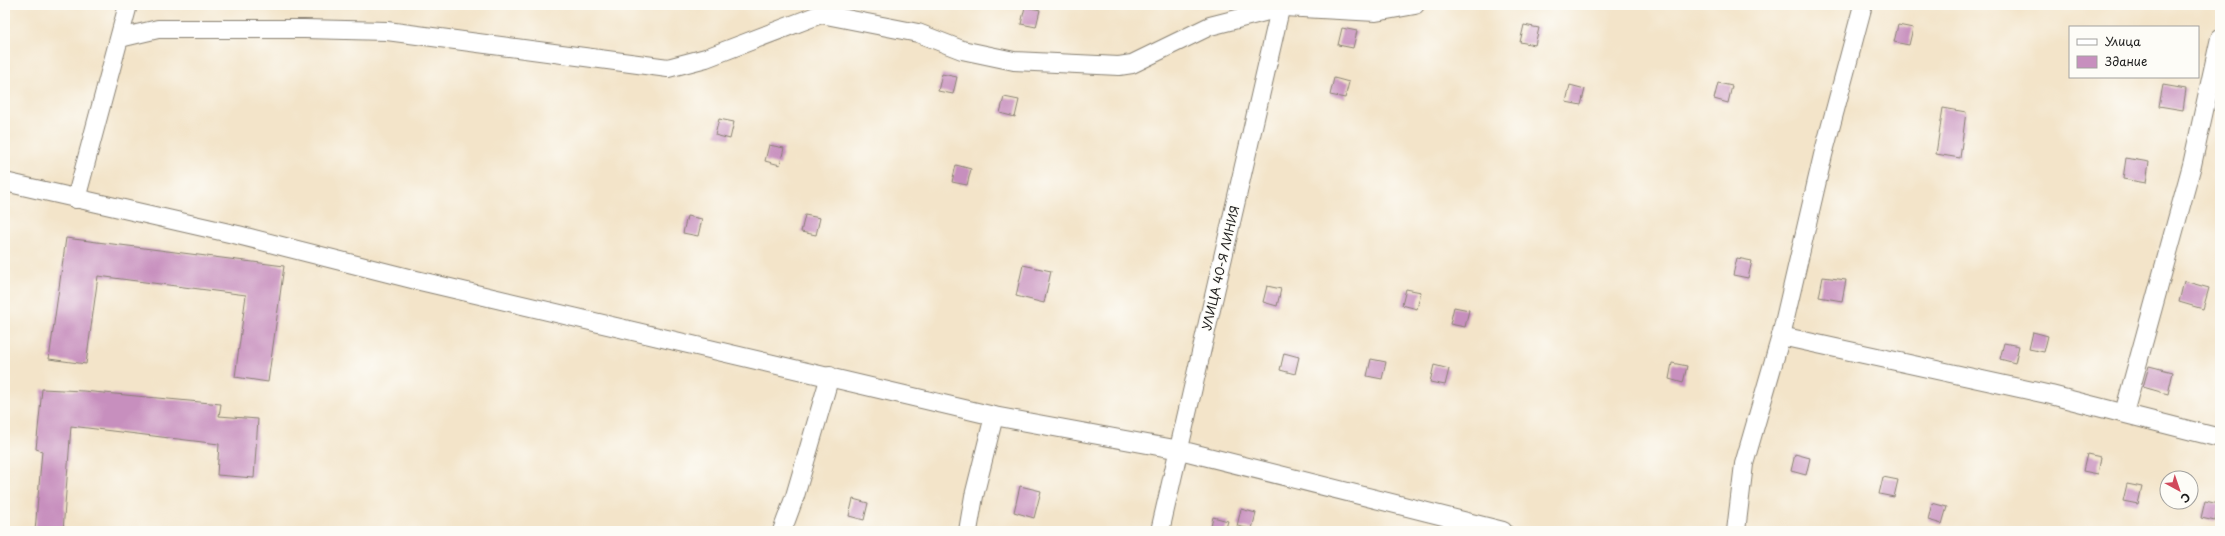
<svg xmlns="http://www.w3.org/2000/svg" width="2225" height="536" font-family="'Playpen Sans',sans-serif">
<style>
.building{fill:#c78fbe}
.lines{fill:none;stroke-linecap:round;stroke-linejoin:round}
.street-casing{stroke:#888072;stroke-width:20}
.street{stroke:#fff;stroke-width:18}
.labels{text-anchor:middle;stroke-width:3;stroke-linejoin:round;paint-order:stroke}
.street-label{font-size:12px;fill:#1c1c1c;stroke:#fdfcf7}
</style>
<rect width="100%" height="100%" fill="#fdfcf7"/>
<filter id="ink" filterUnits="userSpaceOnUse"><feTurbulence type="fractalNoise" baseFrequency=".025" numOctaves="2"/><feDisplacementMap in="SourceGraphic" scale="8" xChannelSelector="R" yChannelSelector="G"/><feConvolveMatrix kernelMatrix="1 2 1 2 8 2 1 2 1" color-interpolation-filters="sRGB"/></filter>
<filter id="wash" filterUnits="userSpaceOnUse"><feTurbulence type="fractalNoise" baseFrequency=".012" numOctaves="4" result="noise"/><feDisplacementMap in="SourceGraphic" scale="16" xChannelSelector="R" yChannelSelector="G"/><feGaussianBlur stdDeviation="0.9" result="paint"/><feColorMatrix in="noise" values="0 0 0 0 0 0 0 0 0 0 0 0 0 0 0 0 0 1.4 0 .05"/><feComposite in="paint" operator="in"/></filter>
<g filter="url(#wash)">
<rect width="100%" height="100%" fill="#f3e4c9"/>
<g id="blocks">
<g class="building">
<path d="M1025 7 1040 10 1036 27 1021 24Z"/>
<path d="M1524 25 1539 28 1535 45 1520 42Z"/>
<path d="M1898 25 1913 28 1909 45 1894 42Z"/>
<path d="M1342 28 1357 31 1353 48 1338 45Z"/>
<path d="M942 74 957 77 953 94 938 91Z"/>
<path d="M1334 78 1349 82 1345 98 1330 95Z"/>
<path d="M1718 83 1732 86 1728 103 1714 99Z"/>
<path d="M1570 85 1585 89 1581 105 1566 102Z"/>
<path d="M2163 85 2186 89 2183 110 2159 106Z"/>
<path d="M1004 97 1019 100 1015 117 1000 113Z"/>
<path d="M1943 108 1966 112 1960 158 1936 154Z"/>
<path d="M719 119 734 122 730 139 715 135Z"/>
<path d="M769 145 784 148 780 165 765 161Z"/>
<path d="M2126 158 2149 162 2146 183 2123 179Z"/>
<path d="M956 165 971 169 967 185 952 182Z"/>
<path d="M805 215 820 218 816 235 801 232Z"/>
<path d="M687 216 702 219 698 236 683 233Z"/>
<path d="M66 238 284 266 268 382 235 377 246 295 98 276 86 364 49 359Z"/>
<path d="M1737 258 1752 261 1748 278 1733 275Z"/>
<path d="M1023 265 1051 271 1044 303 1016 296Z"/>
<path d="M1823 277 1846 280 1842 301 1819 297Z"/>
<path d="M2184 281 2209 288 2203 309 2179 302Z"/>
<path d="M1267 286 1281 289 1277 306 1263 302Z"/>
<path d="M1406 289 1421 292 1417 309 1402 305Z"/>
<path d="M1454 307 1469 310 1465 327 1450 324Z"/>
<path d="M2033 332 2048 336 2044 352 2029 349Z"/>
<path d="M2004 343 2019 346 2015 363 2000 359Z"/>
<path d="M1284 353 1299 357 1295 374 1280 370Z"/>
<path d="M1371 359 1386 362 1382 379 1367 376Z"/>
<path d="M1672 363 1687 366 1683 383 1669 379Z"/>
<path d="M1434 365 1449 369 1445 385 1430 382Z"/>
<path d="M2149 366 2173 372 2168 394 2143 387Z"/>
<path d="M42 389 83 391 221 404 219 416 258 419 254 478 217 475 219 444 71 426 63 531H35L42 451 36 449Z"/>
<path d="M1795 454 1810 458 1806 475 1791 471Z"/>
<path d="M2087 454 2101 457 2098 474 2083 471Z"/>
<path d="M1883 477 1898 480 1894 497 1879 494Z"/>
<path d="M2127 484 2142 487 2138 504 2123 501Z"/>
<path d="M1020 486 1041 491 1034 518 1014 512Z"/>
<path d="M853 499 868 503 864 520 849 516Z"/>
<path d="M2205 501 2219 504 2215 521 2201 518Z"/>
<path d="M1932 503 1947 507 1942 524 1928 520Z"/>
<path d="M1241 509 1256 513 1252 529 1237 526Z"/>
<path d="M1213 517 1228 521 1225 531H1210Z"/>
</g>
</g>
</g>
<g filter="url(#ink)">
<use href="#blocks" fill-opacity="0" stroke="#888072" stroke-width="1"/>
<g class="lines">
<defs>
<g id="street">
<path d="M120 38 158 29H304L387 31 668 68 706 58 821 14 918 33 962 50 1014 61 1119 66 1132 64 1210 26 1284 7 1376 12 1415 5"/>
<path d="M5 182 238 235 416 280 994 416 1180 450 1503 531"/>
<path d="M76 199 128 5"/>
<path d="M1781 336 2051 395 2220 438"/>
<path d="M2124 413 2192 165 2220 38"/>
<path d="M782 531 795 496 830 376"/>
<path d="M968 531 974 496 994 416"/>
<path d="M1160 531 1281 5"/>
<path d="M1736 531 1744 464 1781 336 1823 155 1863 5"/>
</g>
</defs>
<use href="#street" class="street-casing"/>
<use href="#street" class="street"/>
</g>
</g>
<g class="labels">
<g class="street-label">
<text transform="translate(1221 268) rotate(-77)" y="4">УЛИЦА 40-Я ЛИНИЯ</text>
</g>
</g>
<rect width="2225" height="536" fill="none" stroke="#fdfcf7" stroke-width="20"/>
<rect x="2069" y="26" width="130" height="52" fill="#fdfcf7" stroke="#a3a29f"/>
<rect x="2077" y="39" width="20" height="6" fill="#ffffff" stroke="#a3a29f"/>
<text x="2105" y="46" font-size="12" fill="#1c1c1c">Улица</text>
<rect x="2077" y="56" width="20" height="12" fill="#c78fbe" stroke="#a3a29f"/>
<text x="2105" y="66" font-size="12" fill="#1c1c1c">Здание</text>
<g transform="translate(2179 490) rotate(140)"><circle r="19" fill="#fdfcf7" stroke="#a3a29f"/>
<path d="M0-3L7 15L0 10L-7 15Z" fill="#d1495b"/>
<text y="-6" font-size="11" font-weight="bold" text-anchor="middle" fill="#1c1c1c">С</text>
</g>
</svg>
